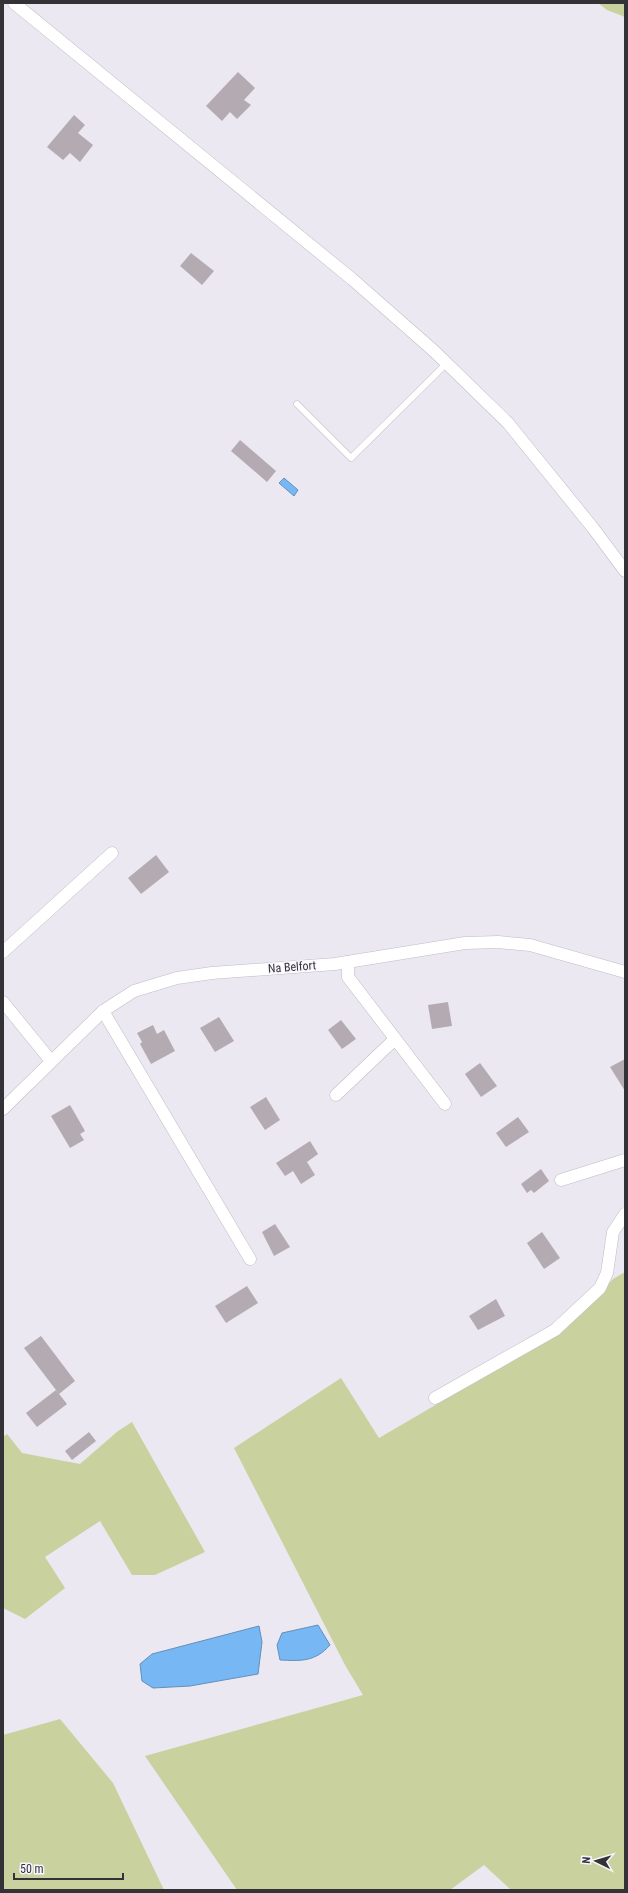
<svg xmlns="http://www.w3.org/2000/svg" width="628" height="1893" font-family="'Roboto Condensed',sans-serif">
<style>
.green{fill:#c9d29e}
.water{fill:#76b7f4;stroke:#628fbb}
.building{fill:#b4abb2}
.lines{fill:none;stroke-linecap:round;stroke-linejoin:round}
.service-casing{stroke:#bfbcc5;stroke-width:7}
.minor-casing{stroke:#bfbcc5;stroke-width:13}
.service{stroke:#fff;stroke-width:6}
.minor{stroke:#fff;stroke-width:12}
.labels{text-anchor:middle;stroke-width:3;stroke-linejoin:round;paint-order:stroke}
.street-label{font-size:12px;fill:#333236;stroke:#f8f5ff}
</style>
<rect width="100%" height="100%" fill="#ebe8f1"/>
<g class="green">
<path d="M598 3H625V17L607 10Z"/>
<path d="M625 1272V1890H511L484 1865 450 1890H237L145 1756 363 1695 345 1665 234 1448 341 1378 379 1438 559 1333 592 1302 613 1279Z"/>
<path d="M132 1422 205 1552 155 1575H132L100 1521 45 1557 65 1588 25 1619 3 1608V1437L7 1434 22 1453 80 1464 118 1431Z"/>
<path d="M60 1719 113 1783 164 1890H3V1735Z"/>
</g>
<g class="water">
<path d="M284 478 298 490 294 496 279 483Z"/>
<path d="M318 1625 330 1645C315 1662 301 1661 280 1660L277 1645 282 1633Z"/>
<path d="M259 1626 262 1642 258 1674 190 1686 153 1688 142 1681 140 1664 152 1654Z"/>
</g>
<g class="building">
<path d="M238 72 255 88 244 100 251 105 237 119 230 112 222 121 206 106Z"/>
<path d="M74 115 85 125 78 133 93 145 80 162 70 153 63 160 47 147Z"/>
<path d="M191 253 214 271 202 285 180 266Z"/>
<path d="M240 440 276 471 267 482 231 451Z"/>
<path d="M156 855 169 872 141 894 128 878Z"/>
<path d="M448 1002 452 1026 432 1029 428 1005Z"/>
<path d="M219 1017 234 1041 215 1052 200 1028Z"/>
<path d="M341 1020 356 1039 342 1049 328 1030Z"/>
<path d="M153 1025 157 1034 164 1030 175 1051 151 1064 140 1044 142 1042 137 1033Z"/>
<path d="M625 1059V1091L610 1067Z"/>
<path d="M480 1063 497 1086 481 1097 465 1074Z"/>
<path d="M266 1097 280 1120 265 1130 250 1107Z"/>
<path d="M70 1105 85 1131 80 1134 84 1140 70 1148 51 1116Z"/>
<path d="M518 1117 529 1132 506 1147 496 1133Z"/>
<path d="M310 1141 318 1154 307 1162 315 1175 301 1184 293 1171 285 1176 276 1163Z"/>
<path d="M541 1169 549 1181 534 1193 531 1190 527 1193 521 1184Z"/>
<path d="M275 1224 290 1247 274 1256 262 1232Z"/>
<path d="M542 1232 560 1258 544 1269 527 1243Z"/>
<path d="M247 1286 258 1303 226 1323 215 1306Z"/>
<path d="M496 1299 505 1316 478 1330 469 1316Z"/>
<path d="M41 1336 75 1381 59 1394 24 1348Z"/>
<path d="M56 1390 67 1404 37 1427 26 1413Z"/>
<path d="M89 1432 96 1441 72 1460 65 1451Z"/>
</g>
<g class="lines">
<defs>
<path id="service" d="M297 404 351 458 447 363"/>
<g id="minor">
<path d="M14 3 352 279 434 351 508 423 593 528 625 571"/>
<path d="M3 952 112 853"/>
<path d="M348 962V977L445 1104"/>
<path d="M3 1002 51 1061"/>
<path d="M103 1011 250 1259"/>
<path d="M336 1095 395 1039"/>
<path d="M3 1109 103 1011 134 991 177 978 212 973 335 964 465 943 498 942 530 945 625 972"/>
<path d="M561 1180 625 1160"/>
<path d="M435 1398 555 1330 600 1288 607 1273 613 1232 625 1214"/>
</g>
</defs>
<use href="#service" class="service-casing"/>
<use href="#minor" class="minor-casing"/>
<use href="#service" class="service"/>
<use href="#minor" class="minor"/>
</g>
<g class="labels">
<g class="street-label">
<text transform="translate(292 967) rotate(-4)" y="4">Na Belfort</text>
</g>
</g>
<rect width="628" height="1893" fill="none" stroke="#333236" stroke-width="8"/>
<g transform="translate(596 1861) rotate(275)" stroke="#f8f5ff" stroke-width="3" paint-order="stroke">
<path d="M0-3L7 15L0 10L-7 15Z" fill="#333236"/>
<text y="-6" font-size="11" font-weight="bold" text-anchor="middle" fill="#333236">N</text>
</g>
<path d="M14 1873v6h109v-6" fill="none" stroke="#333236" stroke-width="2"/>
<text x="20" y="1873" font-size="12" fill="#333236" stroke="#f8f5ff" stroke-width="3" paint-order="stroke">50 m</text>
</svg>
